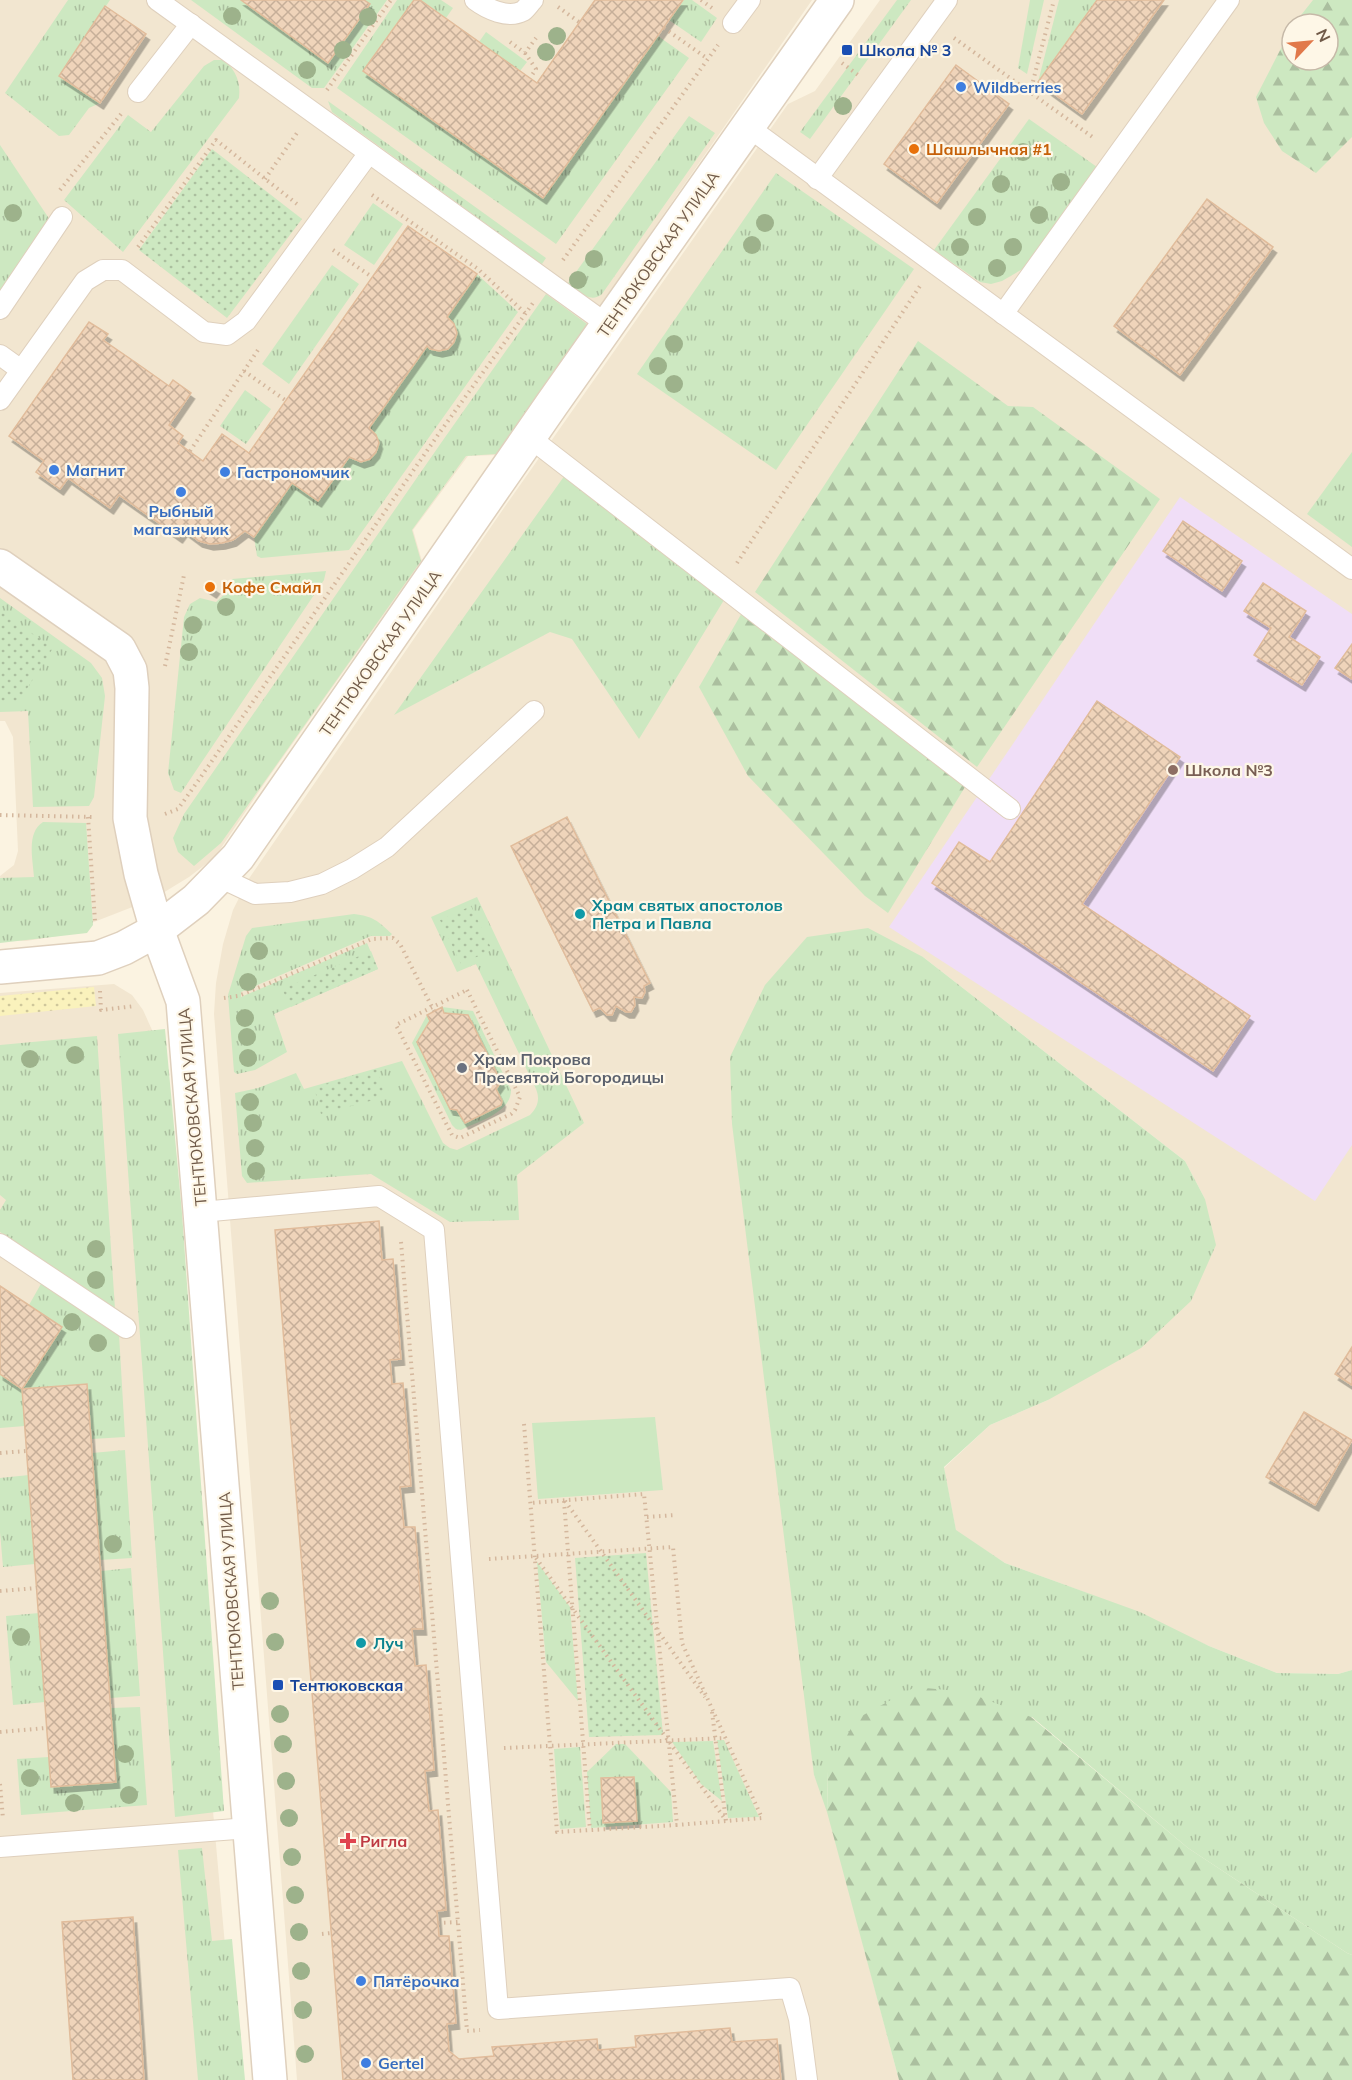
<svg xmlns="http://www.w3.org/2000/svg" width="1352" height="2080" font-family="Mulish,sans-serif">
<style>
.residential{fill:#f2e6d0;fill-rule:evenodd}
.education{fill:#f0def7}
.grass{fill:url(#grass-tufts)}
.forest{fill:url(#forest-firs)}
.sand{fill:url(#sand-dots)}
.park{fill:url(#park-dots)}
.pitch{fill:#cde8c1}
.building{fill:url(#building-cross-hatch);stroke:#e1bc9b;stroke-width:1.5;filter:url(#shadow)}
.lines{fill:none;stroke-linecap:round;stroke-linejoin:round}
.service-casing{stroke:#dfd0bd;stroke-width:22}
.minor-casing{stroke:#dfd0bd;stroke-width:36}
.tertiary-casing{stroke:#dfd0bd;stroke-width:36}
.path{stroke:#d4b79d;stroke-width:4;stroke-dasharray:1.5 4.5;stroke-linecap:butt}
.service{stroke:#fff;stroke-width:20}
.minor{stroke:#fff;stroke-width:33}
.tertiary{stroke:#fff;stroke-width:33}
.tree{fill:#9db28b}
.transit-dot{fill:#1a4fb4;stroke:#fef7e7;stroke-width:2}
.shop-dot{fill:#3f7fe0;stroke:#fef7e7;stroke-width:2}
.food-dot{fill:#e8710a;stroke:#fef7e7;stroke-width:2}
.education-dot{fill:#8d6e63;stroke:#fef7e7;stroke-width:2}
.culture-dot{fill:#0f9aa8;stroke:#fef7e7;stroke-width:2}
.worship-dot{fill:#6b7280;stroke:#fef7e7;stroke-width:2}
.health-dot{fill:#e0444e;stroke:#fef7e7;stroke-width:2}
.labels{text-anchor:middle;stroke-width:4.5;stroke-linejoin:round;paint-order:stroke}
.transit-label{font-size:16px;font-weight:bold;fill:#164399;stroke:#fef7e7;text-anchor:start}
.shop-label{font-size:16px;font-weight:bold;fill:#366cbe;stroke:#fef7e7;text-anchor:start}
.food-label{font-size:16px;font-weight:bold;fill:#c56008;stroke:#fef7e7;text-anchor:start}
.street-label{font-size:16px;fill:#715b49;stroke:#fef7e7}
.education-label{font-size:16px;font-weight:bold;fill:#785e54;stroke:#fef7e7;text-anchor:start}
.culture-label{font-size:16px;font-weight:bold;fill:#0d838f;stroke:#fef7e7;text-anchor:start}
.worship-label{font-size:16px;font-weight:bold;fill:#5b616d;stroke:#fef7e7;text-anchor:start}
.health-label{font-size:16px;font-weight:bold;fill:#be3a42;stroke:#fef7e7;text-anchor:start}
</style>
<defs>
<pattern id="grass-tufts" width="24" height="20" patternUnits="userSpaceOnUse" patternTransform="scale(1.5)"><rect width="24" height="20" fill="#cde8c1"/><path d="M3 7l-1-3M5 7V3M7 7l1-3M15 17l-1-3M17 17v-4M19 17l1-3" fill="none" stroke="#abbf9f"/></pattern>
<pattern id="forest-firs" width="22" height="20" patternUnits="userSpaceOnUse" patternTransform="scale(1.5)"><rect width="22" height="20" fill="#cde8c1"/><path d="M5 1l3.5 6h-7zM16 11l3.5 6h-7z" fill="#abbf9f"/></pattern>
<pattern id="sand-dots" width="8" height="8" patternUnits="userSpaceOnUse" patternTransform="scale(1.5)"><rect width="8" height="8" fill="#faf2bc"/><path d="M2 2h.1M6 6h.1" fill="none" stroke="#cfc79b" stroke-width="1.8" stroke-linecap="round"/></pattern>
<pattern id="park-dots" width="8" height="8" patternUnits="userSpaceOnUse" patternTransform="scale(1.5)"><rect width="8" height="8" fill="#cde8c1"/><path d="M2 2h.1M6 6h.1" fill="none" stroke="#abbf9f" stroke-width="1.8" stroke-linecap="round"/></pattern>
<pattern id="building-cross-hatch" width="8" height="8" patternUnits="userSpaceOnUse" patternTransform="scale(1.5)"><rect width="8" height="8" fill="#efd4ba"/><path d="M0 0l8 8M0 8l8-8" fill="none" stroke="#c6af99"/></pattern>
<filter id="shadow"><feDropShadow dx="3.5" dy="6" stdDeviation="0" flood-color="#0004"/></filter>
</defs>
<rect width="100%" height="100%" fill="#fbf3e1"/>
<g class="residential">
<path d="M0 0H812L497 455 468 456 413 530 422 561 266 781 215 857 189 877 153 899 58 936 26 941 6 940 0 935V876L14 865 18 851 13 737 5 721H0Z"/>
<path d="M880 0H1352V1670L1338 1674 1277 1673 1209 1646 1087 1593 1005 1563 956 1531 944 1468 990 1425 1048 1400 1205 1199 1185 1161 923 957 814 1775 825 1801 899 2080H297L214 1014 216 983 223 944 233 910 248 880 506 505 788 104 815 91ZM1292 24H1328V60H1292Z"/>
<path d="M114 984 132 995 143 1010 152 1030 209 1766 237 2080H0V993Z"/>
</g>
<path class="education" d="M1180 497 1352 614V1145L1315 1201 889 927Z"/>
<g class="grass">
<path d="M68 0H110L60 76 100 103 89 108 69 135 59 136 5 93Z"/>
<path d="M191 0H241L328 63 370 5 364 0H387L324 88H312Z"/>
<path d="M397 0H414L364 71 543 198 658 36 689 58 556 244 337 88Z"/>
<path d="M421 0H441L453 8 446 18Z"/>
<path d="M684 0H692L717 18 701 42 669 20Z"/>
<path d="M897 0H911L810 139 800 132Z"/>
<path d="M1030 0H1044L1027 74 1018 68Z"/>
<path d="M1059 0H1097L1038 82Z"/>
<path d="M486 32 527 62 520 71 479 42Z"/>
<path d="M214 60H225C236 72 241 82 239 98L123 252 64 200 128 115 151 132 204 66Z"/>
<path d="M328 101 546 258 538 270 522 258V250L332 112Z"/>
<path d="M689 116 715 133 602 294C590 304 578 291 568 283Z"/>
<path d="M1029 119 1097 167 1026 267 1002 281 991 284 980 282 934 250Z"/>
<path d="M0 145 50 220 0 295Z"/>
<path d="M776 173 914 269 776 470 637 374Z"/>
<path d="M373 203 403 224 374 265 344 245Z"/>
<path d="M332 265 359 284 289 384 262 364Z"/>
<path d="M477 274 518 312 349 550 261 558 257 556 254 537 292 483 318 501 349 457 361 462C380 456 383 443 369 428L427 346C445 361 469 337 447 317Z"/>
<path d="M546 294 587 324 496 454 466 456 412 530 421 561 221 843 194 866 178 852 173 838 184 814 441 443Z"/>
<path d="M245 390 271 409 246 444 220 426Z"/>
<path d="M1352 452V547L1307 514Z"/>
<path d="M565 475 724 600 639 739 572 639 550 632 394 715Z"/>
<path d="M326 571 324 580 181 793 174 790 168 773 184 617 190 604 200 598 216 602 228 591 232 579Z"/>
<path d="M0 598 91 663 102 678 105 696 94 797 89 806 33 807 28 711 0 712Z"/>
<path d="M43 822 86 823 93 925 87 933 0 943V878L34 877C33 859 26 833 43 822Z"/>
<path d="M477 897 584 1123 517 1175 519 1220 450 1222 371 1174 247 1183 242 1176 235 1093 258 1088 296 1073 304 1089 402 1061 443 1143 450 1148 457 1150 530 1115C538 1107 540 1099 536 1089L476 964 457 972 431 917Z"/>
<path d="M354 914C373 916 378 921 392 934L390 936H371L241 992V997L367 943 378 969 274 1014 287 1052 255 1070 237 1074 234 1072 228 995 246 936 252 928Z"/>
<path d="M868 928 923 957 1185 1161 1205 1199 1216 1245 1191 1301 1141 1348 1048 1400 990 1425 944 1467 956 1530 1005 1563 1140 1612 1209 1646 1277 1673 1338 1674 1352 1670V1955L1347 1953 1188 1848 1032 1717 828 1771 827 1812 814 1775 732 1124 730 1057 765 985 807 937Z"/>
<path d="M442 1007 473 1011 511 1090C511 1113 478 1121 461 1130L456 1129 452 1125 412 1043 427 1015 430 1021 417 1042 450 1109 457 1110 465 1123 501 1105 502 1101 496 1089 501 1082 468 1015 444 1013Z"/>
<path d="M165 1029 182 1213 224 1811 175 1817 118 1034Z"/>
<path d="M97 1036 115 1309 0 1232V1210L6 1200 0 1195V1045Z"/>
<path d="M42 1282 119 1334 125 1437 92 1439 87 1384 22 1389 25 1426 0 1428V1374L22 1389 62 1327 29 1305Z"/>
<path d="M125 1450 132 1558 100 1560 92 1453Z"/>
<path d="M29 1475 35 1564 3 1567 0 1532V1478Z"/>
<path d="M537 1562 570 1607 578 1701 546 1662Z"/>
<path d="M131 1568 140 1696 110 1698 101 1571Z"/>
<path d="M39 1613 45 1702 13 1705 6 1616Z"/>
<path d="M140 1707 147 1805 21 1815 17 1759 49 1757 51 1787 116 1782 111 1708Z"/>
<path d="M717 1740H724L759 1817 728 1818Z"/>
<path d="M713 1741 722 1801 701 1784 672 1742Z"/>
<path d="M616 1744H625L671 1792 673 1822 591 1828 587 1772Z"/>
<path d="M580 1747 586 1827 560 1829 554 1749Z"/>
<path d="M202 1848 212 1941 232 1939 245 2080H198L178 1850Z"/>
</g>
<g class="forest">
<path d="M1313 0H1352V137L1316 173 1282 151 1264 123 1256 97 1292 27V60H1328V24H1294Z"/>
<path d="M918 341 1008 406 1033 407 1160 499 977 767 755 592Z"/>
<path d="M743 611 965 787 888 913 865 896 748 776 699 687Z"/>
<path d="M915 1687 967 1692 1031 1717 1188 1848 1347 1953 1352 1955V2080H899L827 1812 828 1771 856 1719Z"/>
</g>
<path class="sand" d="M94 987 96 1006 0 1016V996Z"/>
<g class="park">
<path d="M212 149 302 219 227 318 139 250Z"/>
<path d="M0 611 53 648 19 701 0 702Z"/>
<path d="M471 906 492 950 461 964 440 920Z"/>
<path d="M371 951 378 969 291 1007 282 989Z"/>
<path d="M377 1069 385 1097 321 1114 314 1087Z"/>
<path d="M646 1553 663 1735 589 1737 575 1558Z"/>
</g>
<path class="pitch" d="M655 1417 663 1490 538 1499 532 1423Z"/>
<g class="building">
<path d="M241 0H364L370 4 328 63Z"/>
<path d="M414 0H420L537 83 595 0H683L543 198 363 71Z"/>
<path d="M1097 0H1164L1082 114 1038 82Z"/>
<path d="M105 6 146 34 100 103 59 76Z"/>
<path d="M956 65 1009 104 937 203 884 164Z"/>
<path d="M1207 199 1273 247 1180 375 1114 326Z"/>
<path d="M408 226 477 274 447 317 454 324 457 333 454 342 448 349 439 351 430 349 427 346 369 428 376 435 379 443 376 452 370 459 361 462 349 457 318 501 292 483 254 537 245 531 233 540 222 543 210 544 199 541 184 530 179 537 119 495 110 508 68 478 60 489 36 472 44 461 9 436 89 322 108 334 103 340 135 362 169 386 173 380 191 393 169 425 183 436 178 443 203 461 222 434 249 453Z"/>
<path d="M1183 521 1242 561 1222 591 1163 551Z"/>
<path d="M207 582 216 588 213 592 204 586Z"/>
<path d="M1263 583 1306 611 1289 637 1320 657 1302 685 1254 655 1271 628 1244 611Z"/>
<path d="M1352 644V679L1335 668Z"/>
<path d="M1097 701 1180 757 1082 904 1250 1016 1213 1071 932 883 959 842 990 862Z"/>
<path d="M567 817 650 983 644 986 645 992 642 998 634 997 635 1005 631 1012H626L616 1006 612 1015H607L600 1008 593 1011 511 846Z"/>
<path d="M442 1007 444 1013 468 1015 501 1082 496 1089 502 1101 501 1105 465 1123 457 1110 450 1109 417 1042 430 1021 427 1015Z"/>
<path d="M379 1221 382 1260 393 1259 401 1359 390 1360 392 1384 403 1383 407 1431 411 1486 400 1487 404 1527H415L423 1629H412L415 1666 426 1665 434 1770 425 1771 429 1811 438 1810 446 1910 437 1911 439 1936H449L456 2023 447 2024 449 2051 459 2059 494 2056 492 2047 597 2039 598 2050 636 2047 635 2036 730 2028 732 2042 777 2039 781 2080H343L275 1230Z"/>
<path d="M0 1286 62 1327 22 1389 0 1374Z"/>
<path d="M1352 1347V1385L1335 1374Z"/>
<path d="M87 1384 116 1782 51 1787 22 1389Z"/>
<path d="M1304 1412 1352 1440 1315 1505 1266 1477Z"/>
<path d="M634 1777 637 1821 603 1823 601 1778Z"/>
<path d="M133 1917 144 2080H73L62 1922Z"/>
</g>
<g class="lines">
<defs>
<g id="service">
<path d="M157 0 608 325"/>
<path d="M475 0C487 9 508 19 523 11 526 9 530 3 533 0"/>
<path d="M733 23 750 0"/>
<path d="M138 92 191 24"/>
<path d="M748 127 1352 569"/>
<path d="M817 179 947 0"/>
<path d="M0 309 62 217"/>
<path d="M1003 314 1229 0"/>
<path d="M0 355 21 370"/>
<path d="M0 400 85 281 103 270H122L204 332 227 335 246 321 369 153"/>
<path d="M529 437 1010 809"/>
<path d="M219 877 255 894 290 892 322 884 352 869 387 847 534 711"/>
<path d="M201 1212 379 1196 434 1230 498 2009 790 1988 799 2019 807 2080"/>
<path d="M0 1244 126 1328"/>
<path d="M0 1847 249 1828"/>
</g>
<path id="minor" d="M0 566 119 649 130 670 132 688 130 818 141 874 157 930"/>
<g id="tertiary">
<path d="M157 930 183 1001 270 2080"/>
<path d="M0 967 98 958 124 948 157 930 196 900 238 857 552 404 837 0"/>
</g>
</defs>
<use href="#service" class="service-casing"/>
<use href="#minor" class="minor-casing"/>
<use href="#tertiary" class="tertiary-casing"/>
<g class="path">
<path d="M701 0 712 8"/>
<path d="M558 7 579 22"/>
<path d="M664 28 708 59"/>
<path d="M954 38 1094 138"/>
<path d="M510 42 525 53 536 38"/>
<path d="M525 53 536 69 530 78"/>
<path d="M842 63 858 75"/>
<path d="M327 90 391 0"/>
<path d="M1030 93 1054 0"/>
<path d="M265 179 297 133"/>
<path d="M60 190 121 114"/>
<path d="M372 195 478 269 525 313"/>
<path d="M138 247 216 140 297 204"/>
<path d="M333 250 372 277"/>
<path d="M563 260 718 45"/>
<path d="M244 371 285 400"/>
<path d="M190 451 260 347"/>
<path d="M737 563 920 286"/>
<path d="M165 666 184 575"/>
<path d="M165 814 178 809 198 781 440 432 533 303"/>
<path d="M0 815 95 817"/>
<path d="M88 817 95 921"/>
<path d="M467 990 520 1097 515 1110 511 1114 460 1138 452 1135 396 1025Z"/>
<path d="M100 991 101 1010 135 1006"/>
<path d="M224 998 238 996 270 983 372 939 393 938 400 944 434 1011"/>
<path d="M401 1242 467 2031 480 2030"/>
<path d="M524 1424 557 1832 677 1825 644 1494 531 1503"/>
<path d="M0 1453 27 1451"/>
<path d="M564 1501 590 1830"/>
<path d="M565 1501 705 1697"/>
<path d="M647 1517 676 1515"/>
<path d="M536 1558 725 1819"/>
<path d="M489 1559 673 1547 682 1643 762 1818 677 1825"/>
<path d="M0 1591 37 1588"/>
<path d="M712 1712 726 1821"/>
<path d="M0 1732 46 1728"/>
<path d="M504 1748 726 1738"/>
<path d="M0 1784 3 1819"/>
<path d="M438 1923 458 1922"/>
<path d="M322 1934 331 1933"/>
</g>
<use href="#service" class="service"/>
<use href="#minor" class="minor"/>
<use href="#tertiary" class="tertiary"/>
</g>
<g class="tree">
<circle cx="232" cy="16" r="9"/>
<circle cx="368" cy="17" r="9"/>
<circle cx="557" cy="36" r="9"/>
<circle cx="343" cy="50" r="9"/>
<circle cx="546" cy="52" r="9"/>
<circle cx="307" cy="70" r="9"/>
<circle cx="843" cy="106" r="9"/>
<circle cx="1023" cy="152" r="9"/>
<circle cx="1061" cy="182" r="9"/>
<circle cx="1001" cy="184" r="9"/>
<circle cx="13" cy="213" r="9"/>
<circle cx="1039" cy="215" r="9"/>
<circle cx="977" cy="217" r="9"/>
<circle cx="765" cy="223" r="9"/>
<circle cx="752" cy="245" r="9"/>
<circle cx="960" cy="247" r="9"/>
<circle cx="1013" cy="247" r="9"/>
<circle cx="594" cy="259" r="9"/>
<circle cx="997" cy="268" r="9"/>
<circle cx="578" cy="280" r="9"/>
<circle cx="674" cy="344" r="9"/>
<circle cx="658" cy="366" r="9"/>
<circle cx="674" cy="384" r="9"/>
<circle cx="226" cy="607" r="9"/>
<circle cx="193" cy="625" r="9"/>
<circle cx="189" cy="652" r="9"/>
<circle cx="259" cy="951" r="9"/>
<circle cx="248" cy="982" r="9"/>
<circle cx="245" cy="1018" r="9"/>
<circle cx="247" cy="1037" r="9"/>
<circle cx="75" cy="1055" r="9"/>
<circle cx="248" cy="1058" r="9"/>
<circle cx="30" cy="1059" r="9"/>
<circle cx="250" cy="1102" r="9"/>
<circle cx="253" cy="1123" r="9"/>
<circle cx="255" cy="1148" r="9"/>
<circle cx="256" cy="1171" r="9"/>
<circle cx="96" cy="1249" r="9"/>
<circle cx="96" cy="1280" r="9"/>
<circle cx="72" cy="1322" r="9"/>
<circle cx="98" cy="1343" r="9"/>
<circle cx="113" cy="1544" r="9"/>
<circle cx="270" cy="1601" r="9"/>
<circle cx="21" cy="1637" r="9"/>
<circle cx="275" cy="1642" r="9"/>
<circle cx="280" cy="1714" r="9"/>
<circle cx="283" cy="1744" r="9"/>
<circle cx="125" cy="1754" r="9"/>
<circle cx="30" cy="1778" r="9"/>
<circle cx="286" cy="1781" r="9"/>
<circle cx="129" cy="1795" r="9"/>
<circle cx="74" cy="1803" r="9"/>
<circle cx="289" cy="1818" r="9"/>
<circle cx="292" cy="1857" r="9"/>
<circle cx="295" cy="1895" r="9"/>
<circle cx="299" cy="1932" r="9"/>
<circle cx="301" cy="1971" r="9"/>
<circle cx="303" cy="2010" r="9"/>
<circle cx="305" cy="2054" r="9"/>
</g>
<g class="transit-dot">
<rect x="841" y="44" width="12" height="12" rx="3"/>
<rect x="272" y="1679" width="12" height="12" rx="3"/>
</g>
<g class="shop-dot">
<circle cx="961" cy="87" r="6"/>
<circle cx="54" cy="470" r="6"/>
<circle cx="225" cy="472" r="6"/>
<circle cx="181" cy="492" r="6"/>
<circle cx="361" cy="1981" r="6"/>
<circle cx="366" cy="2063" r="6"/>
</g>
<g class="food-dot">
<circle cx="914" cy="149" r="6"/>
<circle cx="210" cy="587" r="6"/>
</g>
<circle class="education-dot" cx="1173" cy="770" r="6"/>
<g class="culture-dot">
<circle cx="580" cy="914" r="6"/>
<circle cx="361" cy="1643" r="6"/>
</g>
<circle class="worship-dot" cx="462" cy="1068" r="6"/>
<path class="health-dot" d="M345 1832h6v6h6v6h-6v6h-6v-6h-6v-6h6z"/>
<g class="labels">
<g class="transit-label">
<text x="859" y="56">Школа № 3</text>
<text x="290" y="1691">Тентюковская</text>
</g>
<g class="shop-label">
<text x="973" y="93">Wildberries</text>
<text x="66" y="476">Магнит</text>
<text x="237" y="478">Гастрономчик</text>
<text x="181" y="517" text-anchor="middle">Рыбный<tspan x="181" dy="18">магазинчик</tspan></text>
<text x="373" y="1987">Пятёрочка</text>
<text x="378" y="2069">Gertel</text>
</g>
<g class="food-label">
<text x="926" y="155">Шашлычная #1</text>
<text x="222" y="593">Кофе Смайл</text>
</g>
<g class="street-label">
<text transform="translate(658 254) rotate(-55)" y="6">ТЕНТЮКОВСКАЯ УЛИЦА</text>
<text transform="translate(380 653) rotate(-55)" y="6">ТЕНТЮКОВСКАЯ УЛИЦА</text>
<text transform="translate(192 1107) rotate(-95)" y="6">ТЕНТЮКОВСКАЯ УЛИЦА</text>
<text transform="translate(231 1591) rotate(-94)" y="6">ТЕНТЮКОВСКАЯ УЛИЦА</text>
</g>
<g class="education-label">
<text x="1185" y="776">Школа №3</text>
</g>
<g class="culture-label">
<text x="592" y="911">Храм святых апостолов<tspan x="592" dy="18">Петра и Павла</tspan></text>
<text x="373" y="1649">Луч</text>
</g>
<g class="worship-label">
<text x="474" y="1065">Храм Покрова<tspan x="474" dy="18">Пресвятой Богородицы</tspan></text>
</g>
<g class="health-label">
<text x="360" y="1847">Ригла</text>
</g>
</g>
<g transform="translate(1310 42) rotate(64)"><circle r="28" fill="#fef7e7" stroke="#c6b9a8" stroke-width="1.5"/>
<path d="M0-4.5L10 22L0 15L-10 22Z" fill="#e1794a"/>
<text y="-9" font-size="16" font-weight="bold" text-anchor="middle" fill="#715b49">N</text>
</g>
</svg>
